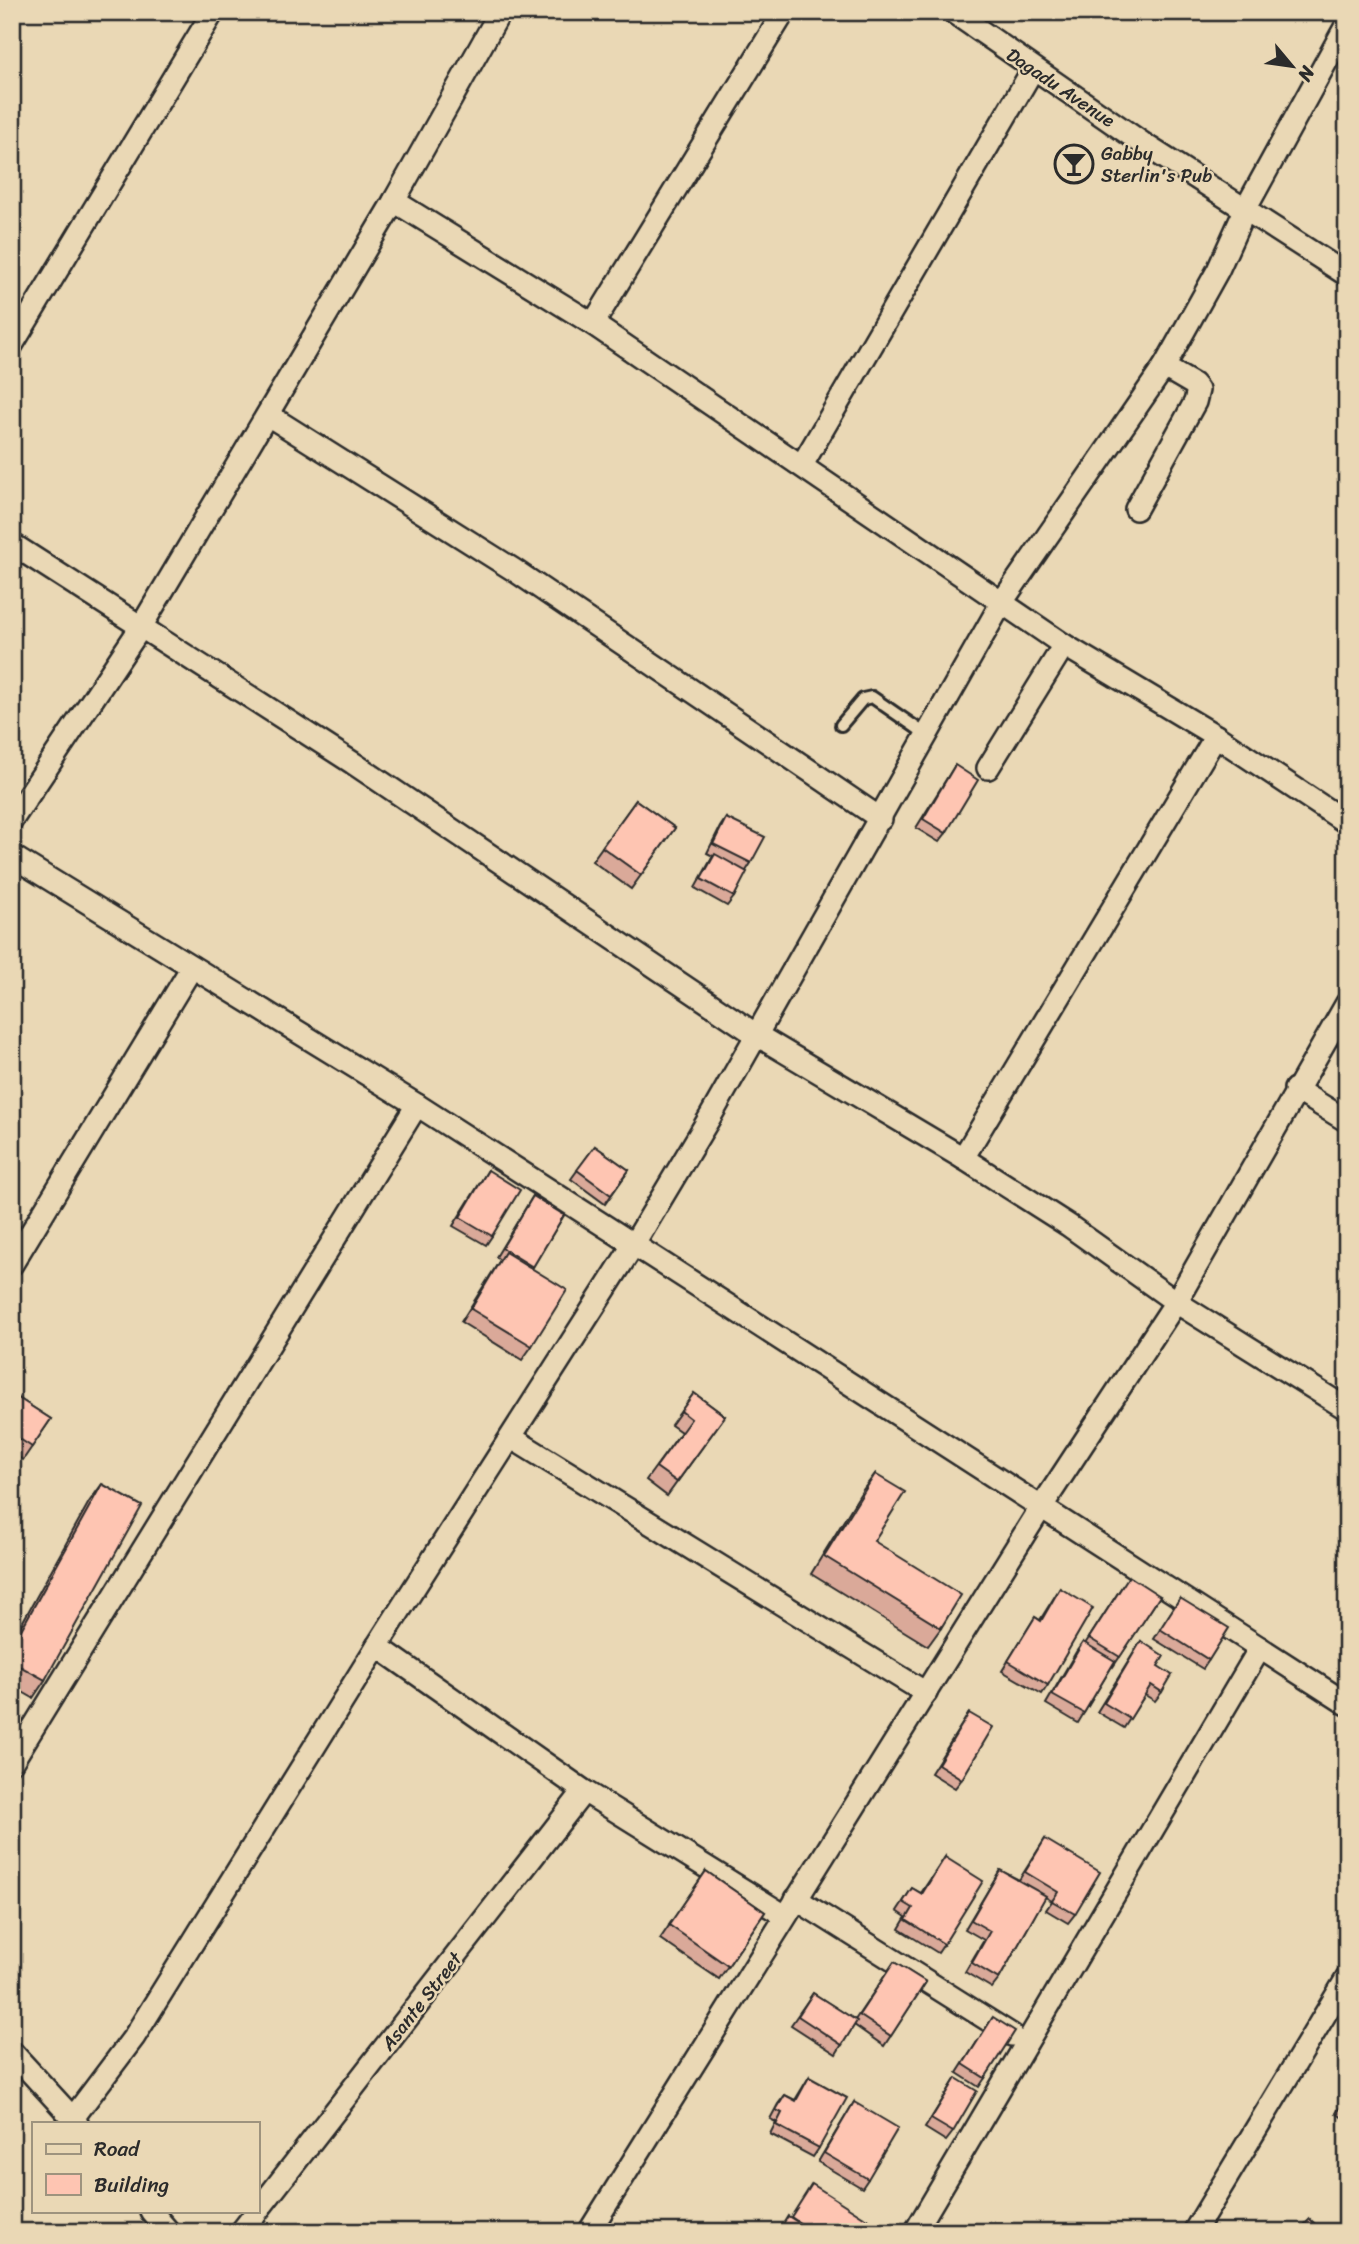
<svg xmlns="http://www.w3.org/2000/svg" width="1359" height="2244" font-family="Sriracha,sans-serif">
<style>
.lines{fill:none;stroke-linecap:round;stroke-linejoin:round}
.lane-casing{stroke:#2b2b2b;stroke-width:16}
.street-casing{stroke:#2b2b2b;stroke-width:26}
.lane{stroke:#ead8b5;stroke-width:10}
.street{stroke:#ead8b5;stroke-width:21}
.wall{fill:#daa999;stroke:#2b2b2b;stroke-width:2}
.building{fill:#fec5b2;stroke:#2b2b2b;stroke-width:2}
.labels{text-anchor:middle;stroke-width:5;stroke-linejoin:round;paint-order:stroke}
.street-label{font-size:19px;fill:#2b2b2b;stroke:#ead8b5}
.poi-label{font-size:19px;fill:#2b2b2b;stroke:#ead8b5;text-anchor:start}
</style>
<rect width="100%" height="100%" fill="#ead8b5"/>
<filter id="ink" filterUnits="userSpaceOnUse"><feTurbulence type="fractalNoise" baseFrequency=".0143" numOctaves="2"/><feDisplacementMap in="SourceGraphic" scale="14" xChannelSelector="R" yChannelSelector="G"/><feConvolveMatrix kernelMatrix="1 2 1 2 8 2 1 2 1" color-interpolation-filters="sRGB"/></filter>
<g filter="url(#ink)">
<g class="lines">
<defs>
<path id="lane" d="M841 725 863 699 872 697 927 735"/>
<g id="street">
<path d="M953 12 1142 143 1347 275"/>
<path d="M394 201 593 324 1064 645 1216 736 1347 823"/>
<path d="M593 324 784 12"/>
<path d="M12 345 213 12"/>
<path d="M268 415 514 570 881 819"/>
<path d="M802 465 1033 69"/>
<path d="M1136 509 1195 402 1198 390 1193 384 1164 367"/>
<path d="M12 544 353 763 755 1034 963 1158 1068 1225 1176 1302 1347 1409"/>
<path d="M988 768 1064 645"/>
<path d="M12 820 141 627 394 201 500 12"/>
<path d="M12 856 417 1105 1347 1704"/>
<path d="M1295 1089 1347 1121"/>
<path d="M963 1158 1216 736"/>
<path d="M12 1264 192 967"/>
<path d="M512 1438 926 1693"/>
<path d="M377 1646 584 1791 785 1916"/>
<path d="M12 1762 417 1105"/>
<path d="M796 1899 1012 2035"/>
<path d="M12 2052 77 2123"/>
<path d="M73 2118 134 2037 377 1646 634 1244 710 1117 1002 602 1164 367 1218 270 1246 208 1347 24"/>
<path d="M151 2211 169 2232"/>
<path d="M241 2232 584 1791"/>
<path d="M589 2232 1042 1506 1176 1302 1347 1003"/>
<path d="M915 2232 1260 1648"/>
<path d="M1194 2232 1347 1978"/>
</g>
</defs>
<use href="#lane" class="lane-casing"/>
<use href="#street" class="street-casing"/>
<use href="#lane" class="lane"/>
<use href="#street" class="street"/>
</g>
<g class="wall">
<path d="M955 765 946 833 939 842 916 828Z"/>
<path d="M636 800 675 828 631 889 592 861Z"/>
<path d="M726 818 751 863 746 871 734 897 727 906 695 888 713 856 707 853 720 827Z"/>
<path d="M595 1146 629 1170 605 1204 571 1179Z"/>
<path d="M488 1170 492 1236 486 1245 453 1226Z"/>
<path d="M533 1196 564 1215 532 1268V1346L522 1360 461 1322 500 1260 496 1257Z"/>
<path d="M694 1393 725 1416 667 1496 646 1480 681 1432 671 1425Z"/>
<path d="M12 1394 51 1419 23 1460 12 1453Z"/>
<path d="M875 1474 874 1541 941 1628 928 1646 811 1574 862 1491Z"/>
<path d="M102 1484 45 1680 33 1698 12 1686V1641L89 1502Z"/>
<path d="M1123 1585 1160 1596 1113 1667 1112 1666 1078 1723 1046 1704 1076 1652 1083 1642 1085 1644Z"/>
<path d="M1060 1588 1048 1685 1042 1694 1002 1671 1035 1617 1040 1620Z"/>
<path d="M1180 1598 1209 1660 1203 1669 1154 1639Z"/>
<path d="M1141 1641 1158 1666 1162 1692 1155 1701 1145 1695 1124 1728 1097 1712Z"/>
<path d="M969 1713 962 1779 955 1788 931 1773Z"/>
<path d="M1045 1839 1075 1914 1068 1923 1046 1910 1052 1901 1045 1897 999 1979 992 1988 965 1972 984 1940 965 1929 1000 1870 1019 1880Z"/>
<path d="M945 1857 944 1944 938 1953 899 1929 906 1917 897 1911 912 1888 921 1893Z"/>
<path d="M706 1871 765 1912 719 1979 660 1939Z"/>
<path d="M894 1962 926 1982 884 2046 854 2025 836 2054 791 2025 813 1993 855 2020Z"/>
<path d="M993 2017 985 2078 979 2087 957 2073Z"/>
<path d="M809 2077 819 2148 813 2157 770 2134 776 2122 770 2119 778 2104 785 2095 795 2100Z"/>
<path d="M956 2078 953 2132 946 2141 925 2128Z"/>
<path d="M1347 2098V2121L1336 2113Z"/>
<path d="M854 2102 868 2179 862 2188 818 2162Z"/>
</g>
<g class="building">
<path d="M955 765 978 780 946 833 923 819Z"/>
<path d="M636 800 675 828 641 875 602 847Z"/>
<path d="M726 818 765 837 751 863 713 844Z"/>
<path d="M715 854 747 872 734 897 701 879Z"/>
<path d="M595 1146 629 1170 611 1195 577 1170Z"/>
<path d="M488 1170 520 1190 492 1236 460 1217Z"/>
<path d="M533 1196 564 1215 533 1267 502 1248Z"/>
<path d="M505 1252 567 1290 532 1346 471 1309Z"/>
<path d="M694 1393 725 1416 677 1482 656 1467 691 1419 681 1411Z"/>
<path d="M12 1394 51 1419 32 1447 12 1434Z"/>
<path d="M875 1474 905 1492 874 1541 961 1595 941 1628 824 1556Z"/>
<path d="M102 1484 142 1506 45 1680 12 1662V1646Z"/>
<path d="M1129 1576 1160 1596 1120 1657 1089 1638Z"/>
<path d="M1060 1588 1093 1608 1048 1685 1008 1661 1035 1617 1041 1621Z"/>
<path d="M1180 1598 1229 1628 1209 1660 1160 1629Z"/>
<path d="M1141 1641 1164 1656 1158 1666 1172 1675 1162 1692 1151 1685 1130 1719 1104 1703Z"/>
<path d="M1083 1642 1115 1661 1084 1713 1052 1695Z"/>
<path d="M12 1709 16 1712 12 1719Z"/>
<path d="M969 1713 993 1727 962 1779 938 1764Z"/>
<path d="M1045 1839 1100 1872 1075 1914 1052 1901 1058 1892 1025 1872Z"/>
<path d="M945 1857 983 1881 944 1944 906 1920 913 1908 903 1902 912 1888 922 1894Z"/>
<path d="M1000 1870 1046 1896 999 1979 972 1963 990 1931 971 1920Z"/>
<path d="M706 1871 765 1912 728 1966 669 1925Z"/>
<path d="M894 1962 926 1982 891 2036 859 2015Z"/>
<path d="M813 1993 857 2021 842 2045 798 2016Z"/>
<path d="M993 2017 1015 2031 985 2078 963 2064Z"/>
<path d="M809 2077 847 2098 819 2148 776 2125 782 2113 776 2110 785 2095 796 2101Z"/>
<path d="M956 2078 977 2091 953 2132 931 2119Z"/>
<path d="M1347 2098V2114L1339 2109Z"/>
<path d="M854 2102 898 2128 868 2179 824 2153Z"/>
<path d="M812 2184 878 2226 874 2232H813L791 2217Z"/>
<path d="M788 2216 813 2232H778Z"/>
<path d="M1310 2219 1321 2230 1319 2232H1307L1302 2227Z"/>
</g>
</g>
<defs>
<symbol id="bar-ring" viewBox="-11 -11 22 22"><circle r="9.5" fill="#ead8b5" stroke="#2b2b2b" stroke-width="1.5"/><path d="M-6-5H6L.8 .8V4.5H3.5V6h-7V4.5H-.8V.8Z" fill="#2b2b2b"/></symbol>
</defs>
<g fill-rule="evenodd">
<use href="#bar-ring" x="1052" y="142" width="44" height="44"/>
</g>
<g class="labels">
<g class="street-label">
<text transform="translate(1061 87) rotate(34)" y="7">Dagadu Avenue</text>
<text transform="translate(421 2001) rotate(-52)" y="7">Asante Street</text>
</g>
<g class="poi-label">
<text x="1101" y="160">Gabby<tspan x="1101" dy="22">Sterlin's Pub</tspan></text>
</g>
</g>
<rect width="1359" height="2244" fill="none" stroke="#ead8b5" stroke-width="42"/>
<rect x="21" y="21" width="1317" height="2202" fill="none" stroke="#2b2b2b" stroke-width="2.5" filter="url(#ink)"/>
<rect x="32" y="2122" width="228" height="91" fill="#ead8b5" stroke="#9e937e" stroke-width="2"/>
<rect x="46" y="2144" width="35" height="10" fill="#ead8b5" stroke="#9e937e" stroke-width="2"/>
<text x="94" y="2156" font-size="21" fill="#2b2b2b">Road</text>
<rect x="46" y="2174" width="35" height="21" fill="#fec5b2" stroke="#9e937e" stroke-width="2"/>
<text x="94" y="2192" font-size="21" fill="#2b2b2b">Building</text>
<g transform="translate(1292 66) rotate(119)" stroke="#ead8b5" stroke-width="5" paint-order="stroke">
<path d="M0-5L12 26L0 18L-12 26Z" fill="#2b2b2b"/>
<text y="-10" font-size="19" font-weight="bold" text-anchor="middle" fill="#2b2b2b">N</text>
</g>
</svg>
